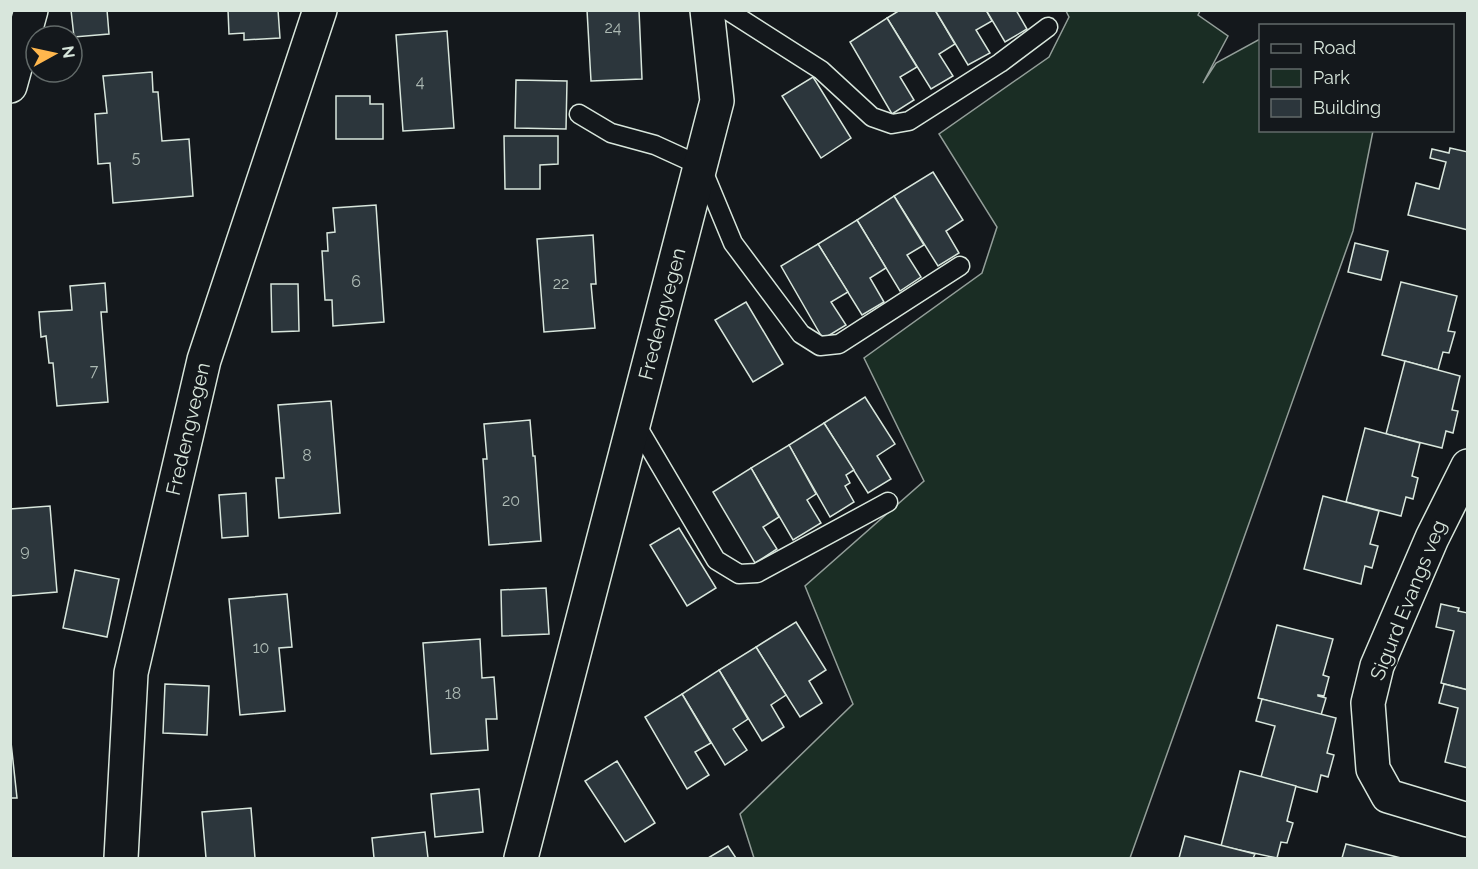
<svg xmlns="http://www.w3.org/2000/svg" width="1478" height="869" font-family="Raleway,sans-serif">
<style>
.green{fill:#1a2d24;stroke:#939e99;stroke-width:1.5}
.building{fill:#2c363c;stroke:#d8e6dc;stroke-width:1.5}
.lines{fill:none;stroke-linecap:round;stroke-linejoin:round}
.lane-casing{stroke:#d8e6dc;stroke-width:21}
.street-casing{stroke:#d8e6dc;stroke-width:36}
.secondary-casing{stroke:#d8e6dc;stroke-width:36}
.lane{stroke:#14181c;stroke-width:18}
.street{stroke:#14181c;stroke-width:33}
.secondary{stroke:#14181c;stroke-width:33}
.labels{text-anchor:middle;stroke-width:4.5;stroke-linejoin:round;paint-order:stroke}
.number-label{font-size:16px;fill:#adbab4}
.street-label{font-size:20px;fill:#d8e6dc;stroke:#14181c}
</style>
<rect width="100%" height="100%" fill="#14181c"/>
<path class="green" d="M1066 11H1200L1198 15 1228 36 1203 83 1216 63 1260 39V130L1373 131 1353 231 1130 858H754L740 814 853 704 805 586 924 481 864 358 982 273 997 227 939 134 1049 57 1069 17Z"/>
<g class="building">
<path d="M71 10H107L109 34 74 37Z"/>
<path d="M228 10H278L280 38 244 40V33L229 34Z"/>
<path d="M587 10H639L642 79 591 81Z"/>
<path d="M900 10H935L955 44 939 54 953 76 931 89 887 18Z"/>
<path d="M935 10H986L992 21 976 30 990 53 968 65Z"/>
<path d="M986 10H1016L1027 29 1005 42Z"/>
<path d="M887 18 917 67 900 77 914 100 892 114 850 42Z"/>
<path d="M447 31 454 128 403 131 396 35Z"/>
<path d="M152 72 153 92H158L162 141 189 139 193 196 113 203 110 163 98 164 95 114 107 113 103 76Z"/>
<path d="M813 77 851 138 821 158 782 96Z"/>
<path d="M516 80 567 81 566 129 515 128Z"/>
<path d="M336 96H370V104H383V139H336Z"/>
<path d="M504 136H558V164L540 165V189H505Z"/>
<path d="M1450 148 1468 152V230L1408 215 1416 183 1439 189 1446 162 1430 158 1432 149 1449 153Z"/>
<path d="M933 172 963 220 946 231 959 253 938 266 894 196Z"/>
<path d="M894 196 924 245 907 255 921 277 900 291 857 220Z"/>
<path d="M376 205 384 322 333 326 332 300H325L322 251H328L327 233 335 232 333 208Z"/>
<path d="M857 220 886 268 870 278 884 302 862 315 818 244Z"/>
<path d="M593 235 596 284H591L595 328 544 332 537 239Z"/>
<path d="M1355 243 1388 251 1381 280 1348 272Z"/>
<path d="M818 244 848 292 831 302 846 325 823 339 781 266Z"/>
<path d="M1401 282 1457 296 1448 331 1455 332 1449 353 1443 352 1438 370 1382 355Z"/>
<path d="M105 283 107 312H101L108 402 57 406 53 363H49L46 336 41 337 39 312 72 310 70 286Z"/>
<path d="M271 284H298L299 331 272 332Z"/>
<path d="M746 302 783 364 753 382 715 320Z"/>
<path d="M1405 361 1460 376 1452 410 1458 411 1453 433 1446 431 1442 448 1386 434Z"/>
<path d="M865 397 895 444 877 456 891 479 868 493 824 423Z"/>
<path d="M331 401 340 513 279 518 276 478H284L278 405Z"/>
<path d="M530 420 533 456H535L541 541 489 545 483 459H487L484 424Z"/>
<path d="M824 423 854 470 846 475 850 483 845 486 854 502 830 517 789 445Z"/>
<path d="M1365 428 1420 443 1412 476 1418 478 1413 499 1406 497 1401 516 1346 502Z"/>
<path d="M789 445 816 494 807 500 821 523 793 540 751 468Z"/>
<path d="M751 468 779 517 763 527 777 549 755 563 713 492Z"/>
<path d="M246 493 248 536 222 538 219 495Z"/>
<path d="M1323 496 1379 511 1370 544 1378 546 1372 568 1365 566 1361 584 1304 569Z"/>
<path d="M50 506 57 592 10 596V509Z"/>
<path d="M679 528 716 588 687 606 650 545Z"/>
<path d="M75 570 119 579 107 637 63 628Z"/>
<path d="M546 588 549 634 502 636 501 590Z"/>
<path d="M287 594 292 647 279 648 285 711 240 715 229 599Z"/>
<path d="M1441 604 1459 608 1458 611 1468 613V690L1441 683 1454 631 1436 627Z"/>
<path d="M796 622 826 670 809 681 822 703 800 717 756 647Z"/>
<path d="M1277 625 1333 639 1323 675 1329 677 1324 696 1318 695V696L1326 698 1321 715 1258 698Z"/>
<path d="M480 639 482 678 494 677 497 719H486L488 750 431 754 423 643Z"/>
<path d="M756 647 786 695 771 705 784 727 762 741 719 670Z"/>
<path d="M719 670 748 719 733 729 747 750 725 765 682 694Z"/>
<path d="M165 684 209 686 207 735 163 733Z"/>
<path d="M1444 684 1468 690V768L1445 762 1458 708 1439 703Z"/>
<path d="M682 694 711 743 695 752 709 775 687 789 645 717Z"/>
<path d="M1262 699 1336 718 1327 753 1334 755 1328 777 1321 775 1317 792 1261 777 1275 726 1256 721Z"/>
<path d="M10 733 17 798H10Z"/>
<path d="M617 761 655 823 625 842 585 781Z"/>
<path d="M1240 771 1296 786 1287 821 1293 823 1287 843 1281 842 1277 858 1221 846Z"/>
<path d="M479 789 483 832 435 837 431 794Z"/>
<path d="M251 808 255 858H206L202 812Z"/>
<path d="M425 832 428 858H374L372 838Z"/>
<path d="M1185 836 1255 854 1253 858H1179Z"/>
<path d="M1346 844 1401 858H1342Z"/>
<path d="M728 846 736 858H708Z"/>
</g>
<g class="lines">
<defs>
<g id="lane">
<path d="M727 10 821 70 872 117 892 124 909 121 1000 63 1048 27"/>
<path d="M579 114 611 133 655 145 701 166 733 243 801 334 820 346 839 344 960 266"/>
<path d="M634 421 716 560 739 574 757 573 888 502"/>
</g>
<g id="street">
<path d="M1468 466 1432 538 1377 666 1368 703 1373 769 1388 796 1468 820"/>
<path id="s1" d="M121 858 131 673 204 360 320 10"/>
<path id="s2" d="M521 858 717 101 707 10"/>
</g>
<path id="secondary" d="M10 86 31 10"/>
</defs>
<use href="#lane" class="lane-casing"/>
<use href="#street" class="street-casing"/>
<use href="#secondary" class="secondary-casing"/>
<use href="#lane" class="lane"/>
<use href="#street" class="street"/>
<use href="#secondary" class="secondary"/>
</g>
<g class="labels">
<g class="number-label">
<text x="613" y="33">24</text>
<text x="420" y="87">4</text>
<text x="136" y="163">5</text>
<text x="356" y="287">6</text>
<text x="561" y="289">22</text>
<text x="94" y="376">7</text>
<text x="307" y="461">8</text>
<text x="511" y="506">20</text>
<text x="25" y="556">9</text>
<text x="261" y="653">10</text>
<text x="453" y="699">18</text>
</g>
<g class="street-label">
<text dy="7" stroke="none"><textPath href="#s2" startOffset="562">Fredengvegen</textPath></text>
<text dy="7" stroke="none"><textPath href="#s1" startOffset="436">Fredengvegen</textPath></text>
<text transform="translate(1408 600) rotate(-68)" y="7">Sigurd Evangs veg</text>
</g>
</g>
<rect width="1478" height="869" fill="none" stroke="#d8e6dc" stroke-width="24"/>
<rect x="1259" y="24" width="195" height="108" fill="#14181c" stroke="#626a69" stroke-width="1.5"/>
<rect x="1271" y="44" width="30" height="9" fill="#14181c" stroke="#626a69" stroke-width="1.5"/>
<text x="1313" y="54" font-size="18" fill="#d8e6dc">Road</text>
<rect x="1271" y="69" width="30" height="18" fill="#1a2d24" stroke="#626a69" stroke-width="1.5"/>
<text x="1313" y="84" font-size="18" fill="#d8e6dc">Park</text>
<rect x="1271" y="99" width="30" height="18" fill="#2c363c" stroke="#626a69" stroke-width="1.5"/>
<text x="1313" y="114" font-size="18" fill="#d8e6dc">Building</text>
<g transform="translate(54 54) rotate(82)"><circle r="28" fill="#14181c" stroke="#626a69" stroke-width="1.5"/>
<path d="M0-4.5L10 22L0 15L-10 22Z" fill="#ffb74d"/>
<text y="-9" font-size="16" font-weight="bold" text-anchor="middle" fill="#d8e6dc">N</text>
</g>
</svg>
